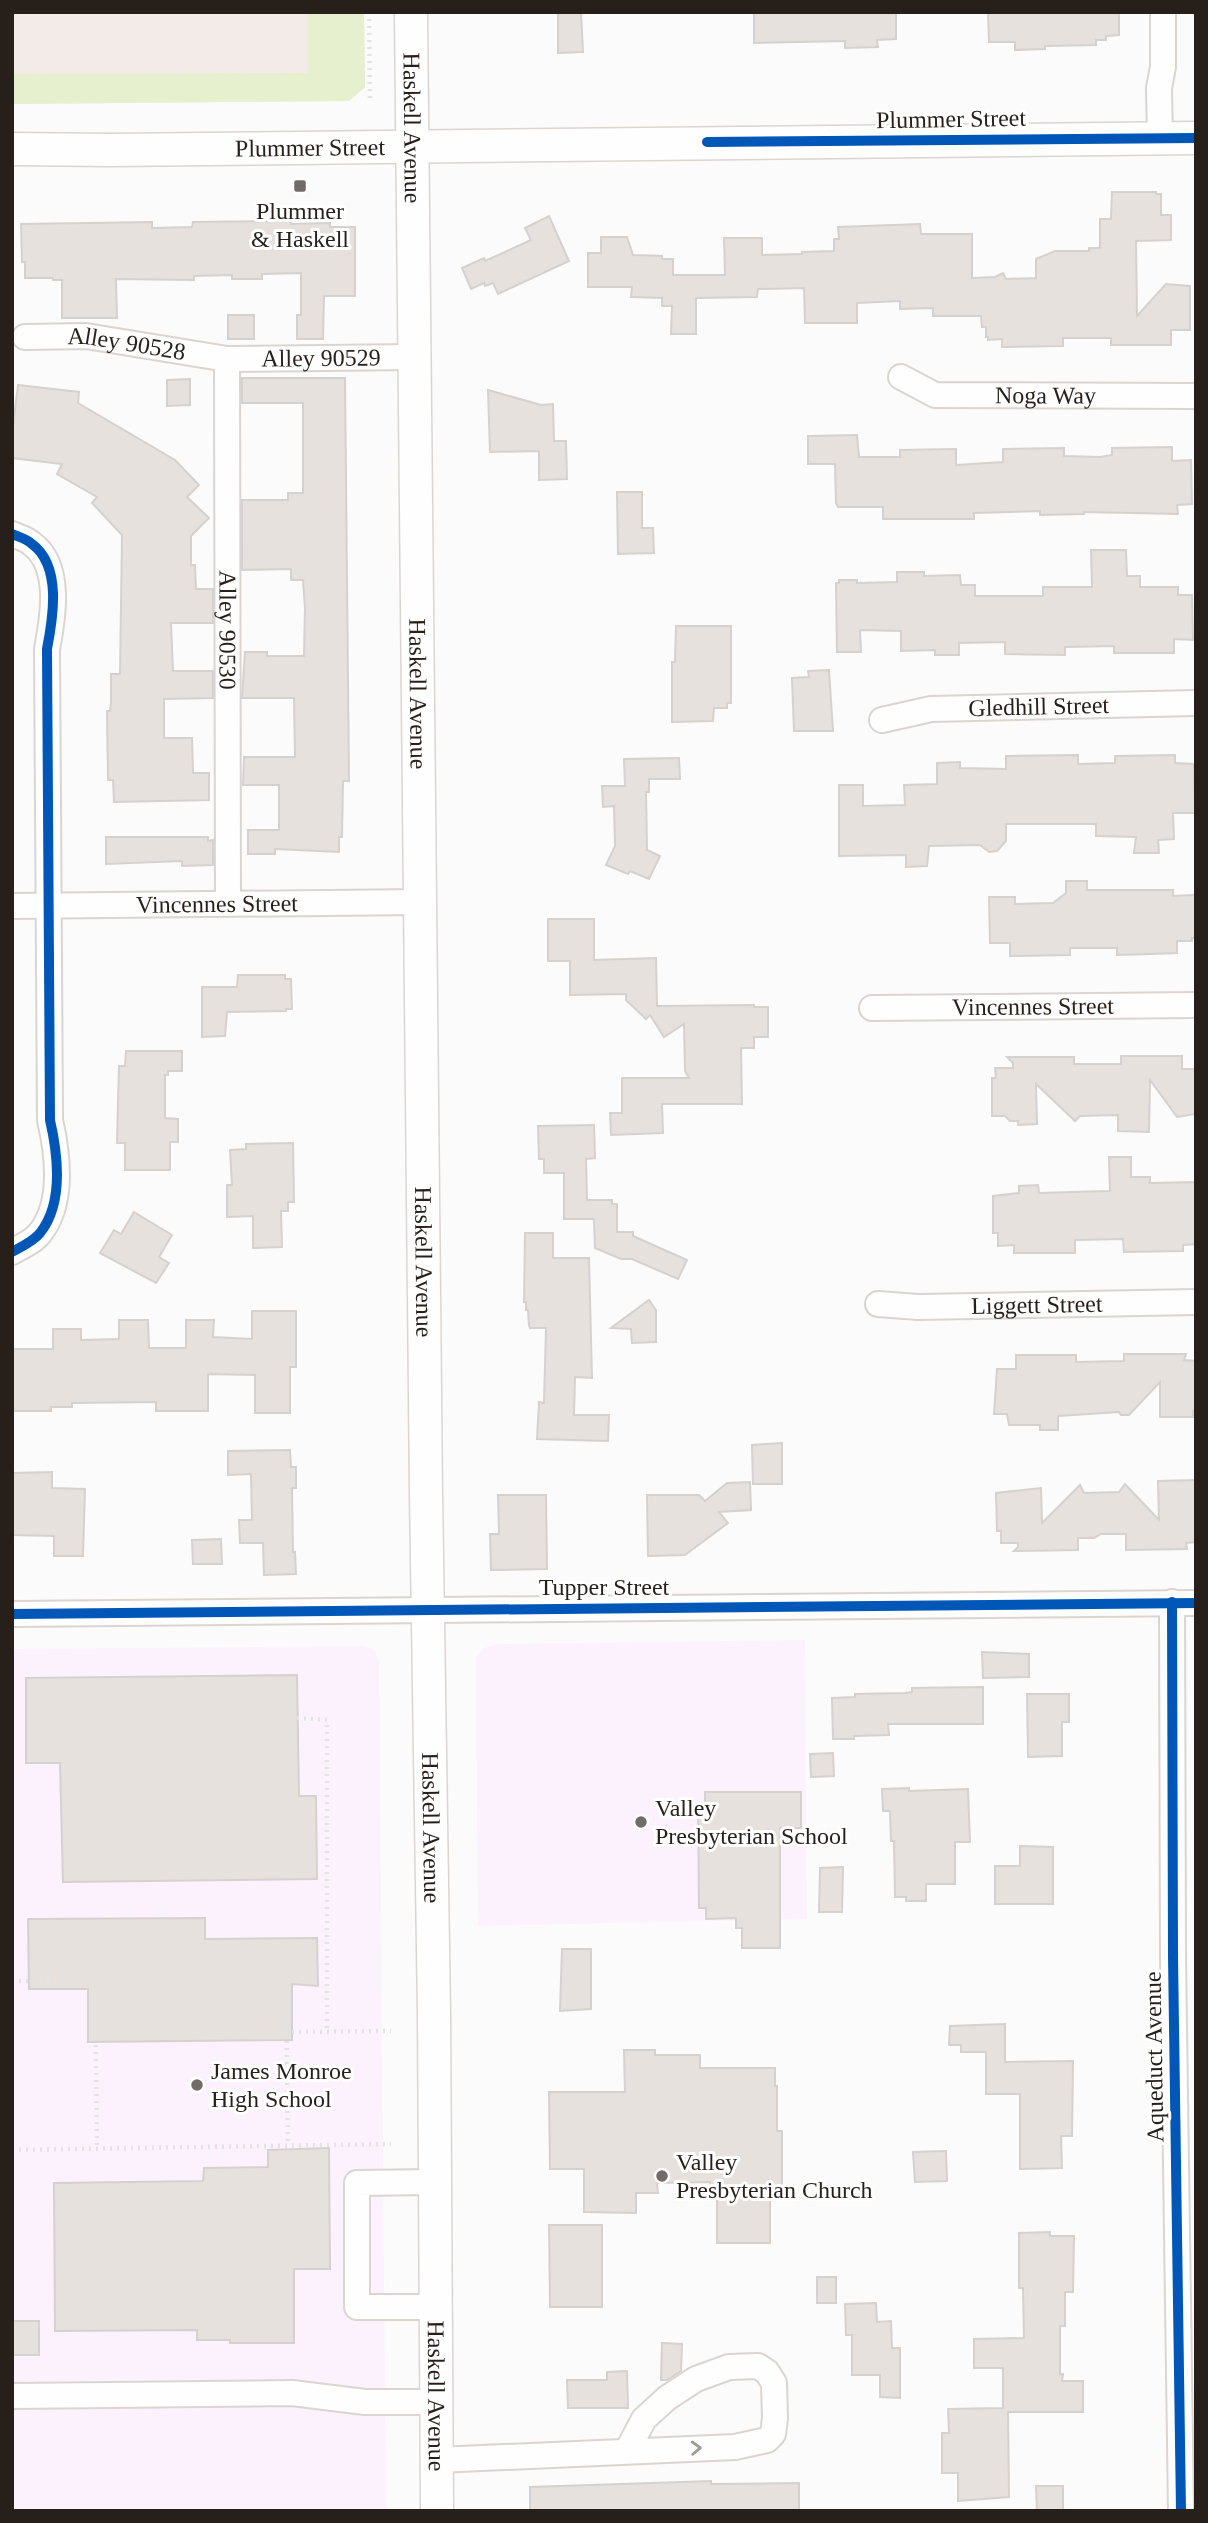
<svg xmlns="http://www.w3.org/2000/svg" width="1208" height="2523" font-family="Georgia,serif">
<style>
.built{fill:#f3ebe8}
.education{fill:#fbf2fd}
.green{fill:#e6f0ce}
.building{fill:#e7e1de;stroke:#d5d1ce;stroke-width:2}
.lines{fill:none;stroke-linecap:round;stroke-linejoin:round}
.minor-casing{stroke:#dbd5d2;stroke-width:28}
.major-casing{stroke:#dbd5d2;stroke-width:35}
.path{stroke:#e3e3e3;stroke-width:4.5;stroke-dasharray:2 5;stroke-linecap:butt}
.minor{stroke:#fefefe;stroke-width:24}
.major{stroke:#fefefe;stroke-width:32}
.cycleway-casing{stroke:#fff;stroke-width:15}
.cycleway{stroke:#0057b8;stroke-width:10}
.oneway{stroke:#9d9a97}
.poi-dot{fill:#716c69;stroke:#fff;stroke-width:2.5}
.labels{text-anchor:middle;stroke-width:6;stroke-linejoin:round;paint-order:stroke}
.street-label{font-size:24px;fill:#271f1a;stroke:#fff}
.poi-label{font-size:24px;fill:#271f1a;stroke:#fff;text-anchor:start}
</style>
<rect width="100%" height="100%" fill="#fbfbfb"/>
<path class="built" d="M12 12H364L365 87 349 101 12 104Z"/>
<g class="education">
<path d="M805 1640 807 1919 478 1926 476 1666 477 1656 484 1648 499 1644Z"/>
<path d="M364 1646 374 1650 379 1660 386 2511H12V1649Z"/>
</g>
<path class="green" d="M308 12H364L365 87 349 101 12 104V74L308 73Z"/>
<g class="building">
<path d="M558 12H581L583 52 558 53Z"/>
<path d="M754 12H896V39L877 40 878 47 845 48V41L754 43Z"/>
<path d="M988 12H1119V35L1106 36V40H1096V45L1045 46V49L1015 50V42H989Z"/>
<path d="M1112 192H1156V194H1161V215H1171V240L1136 241 1137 316 1166 284 1190 286V330H1171V345H1111V338H1063V346L1002 347V339L988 340V337H986V327H982L981 316H933V308L900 309V301L857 303V323H805L804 288 758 289 757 297 696 298V334H671L672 306H662V298L631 297 632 287H588V253H601V237H627L633 255 662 256V259H673V275H725L724 238H762V255L802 254V252L834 251V239H839L838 227 920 224 921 234H972V278L995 277 1003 273 1006 279 1036 278V259L1055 251H1089V248H1100V219H1111Z"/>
<path d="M549 216 569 261 498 294 493 283 485 286 484 283 471 289 462 268 484 258 485 261 531 240 525 228Z"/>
<path d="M291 221V224L330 223V227H355V296H324L323 339H297V315H301V273L262 274V279H232V275L194 276V280L116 279 117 318H62V280H53V278H25V262H22L21 224 152 222V228L192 227 193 222Z"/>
<rect x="228" y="315" width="26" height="24"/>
<path d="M242 378H345L349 781H343L342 837H339V852L275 849V854H248V830H279V785H243L244 757H295L294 698H242L245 652H267V656H304L305 608 303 580H291V569L242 570V500H288V493H303V403H242Z"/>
<path d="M190 379V405L167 406V380Z"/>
<path d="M18 385 79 392 78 403 175 460 199 485 187 497 209 518 191 536V565H195L196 589H213V623H171L173 671H213V698L164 699V738H192L193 773H209V800L114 802 113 780H108L107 711H110L111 703V674H120L122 535 92 503 97 497 57 474 62 464 12 458V434Z"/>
<path d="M488 390 541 405 553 404 554 441H566L567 479 539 480V451L490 452Z"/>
<path d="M857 435 859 457H900V450L956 449V465L1003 462V449L1064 448V456L1100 457 1112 455V448L1172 447V461L1191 460 1192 504 1177 505 1178 514 1084 512V514L1040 515V511L974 513V519H883V507H838L836 503 835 464H808V436Z"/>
<path d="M617 492H642V528H653L654 553 618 554Z"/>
<path d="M1091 550H1126L1127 576H1140V587H1178V595H1192L1193 640 1174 639V653H1114V646L1065 647V655L1005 654V642L959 643V655H935V650L901 651V631L860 630 861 652H837L836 583H839V580H857V583L897 582V572H924V576L960 575 961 585H975V596H1043V587H1092Z"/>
<path d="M676 626H731V703H727V708H714L713 721 672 722V662H675Z"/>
<path d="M829 670 833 731H794L792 678 809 677 808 671Z"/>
<path d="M1078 755V764L1115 763V756L1175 755V763L1194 764 1195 813H1173L1174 839 1158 840 1159 853H1134L1136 837 1096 836V824H1006V841L997 851 989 852 980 845 929 846 927 866 906 867V855L839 856V785H863V806L905 805 904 785 937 784V763L960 762V768L1006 769V756Z"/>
<path d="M679 758 680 779H649V792H646L647 850 660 856 649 879 630 871 628 874 606 865 615 846 614 806 603 807 602 786H625L624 759Z"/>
<path d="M106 837H208V841L213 840V865L182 866V861L106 864Z"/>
<path d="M1066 881H1087V890H1173V896L1195 895 1196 938H1192V941H1177V953L1151 954 1117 955V948H1070V955L1010 956V943H990L989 897H1015V904L1053 903 1066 893Z"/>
<path d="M548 919H594V960L656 958 657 1006 754 1005V1007H768V1037H754V1048H741L742 1104H662L663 1133 611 1135 610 1113H622V1078H689L685 1071 684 1024 664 1037 650 1015 646 1019 626 1000V994L570 995V961H548Z"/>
<path d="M238 975H285V979H291L292 1009H286V1011L227 1012 225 1036 202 1037V987H237Z"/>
<path d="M126 1051H182V1071H168V1075H165V1118L178 1119V1142H170V1170H125V1143H117L119 1066H125Z"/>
<path d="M1121 1056H1182V1069H1196V1114L1177 1117 1150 1080 1149 1132 1118 1131V1115L1080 1116 1075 1121 1036 1084 1037 1124 1018 1125V1121H1010L1005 1116H992V1078H996L995 1068H1013V1063L1007 1057H1074V1064H1121Z"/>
<path d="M594 1125 595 1158 586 1159 587 1200H612V1204H617V1232H633V1236L687 1260 678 1279 632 1259H621L595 1248 594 1219H564V1173H544V1159H539L538 1126Z"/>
<path d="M293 1143 294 1202H288V1211H281L282 1247 253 1248V1216L227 1217V1185H232L230 1150 246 1149V1144Z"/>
<path d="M1109 1157H1131V1177H1150V1183L1196 1182V1244L1183 1245V1251L1124 1252 1123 1239 1075 1240V1253H1014V1245L998 1246V1233H993V1196L1019 1193V1186L1038 1185 1039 1193 1110 1191Z"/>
<path d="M134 1212 172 1235 159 1257 169 1263 156 1283 100 1253 114 1230 121 1234Z"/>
<path d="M525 1233H553V1258H589L592 1378 575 1377 574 1415H609L608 1441 537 1439 539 1402 544 1403 546 1328H530L529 1325 528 1310H526V1302H524Z"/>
<path d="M649 1300 656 1310V1342L632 1343 631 1329 611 1328Z"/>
<path d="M252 1311H296V1367H290V1413H255V1375L208 1374V1411H156V1402L72 1403V1407H51V1411H12V1349H53V1329H81V1340L119 1339V1320H148L149 1348H186V1320H214L213 1337 252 1339Z"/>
<path d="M1124 1354H1186L1184 1360 1196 1361V1411H1193V1417H1160V1382L1129 1415H1121L1119 1412 1058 1416V1430H1040V1425H1009L1007 1414H994L997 1369H1016V1355H1076V1362L1124 1361Z"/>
<path d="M782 1443V1484H753L752 1445Z"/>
<path d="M290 1450 291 1467H296V1488H292L293 1552H295L296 1574 264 1575 263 1543H240L239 1520H252L251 1474 228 1475V1451Z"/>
<path d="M52 1472V1488L85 1489 83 1556H54V1536L12 1535V1473Z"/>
<path d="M1196 1480V1542L1186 1543 1187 1549 1126 1550V1534H1101L1094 1538H1078V1550L1014 1551 1018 1547V1543H1001V1531H997L996 1493 1041 1488 1042 1523 1080 1485 1084 1493 1119 1492 1125 1484 1159 1520 1158 1481Z"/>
<path d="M750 1482 751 1510 719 1512 728 1523 685 1555 648 1556 647 1495H699L705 1501 727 1483Z"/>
<path d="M498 1495H546L547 1569 491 1570 490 1534H499Z"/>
<path d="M221 1539 222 1564H193L192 1540Z"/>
<path d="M982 1652 1029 1654V1677L983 1678Z"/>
<path d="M297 1675 299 1796H316L317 1879 63 1882 60 1763H26V1678Z"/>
<path d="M983 1687V1724H888L889 1735 854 1736V1739H833L832 1698 855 1697V1694L905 1693 912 1692V1688Z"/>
<path d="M1027 1694H1069V1722H1062V1756L1028 1757Z"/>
<path d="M833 1753 834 1776 811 1777 810 1754Z"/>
<path d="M909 1788V1791L968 1789 970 1842H955V1884H926V1901H906V1897H895L894 1841H891L890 1811H883L882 1789Z"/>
<path d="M705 1792H801V1828H780V1948H742V1928H736V1918L706 1919V1908H699L698 1803H705Z"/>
<path d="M1020 1846 1053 1847V1904H995V1866H1020Z"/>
<path d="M843 1867 842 1912H819L820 1868Z"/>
<path d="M205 1918V1939L317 1938 318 1986 292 1984V2040L88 2042V1989H29L28 1919Z"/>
<path d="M562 1949H591V2009L560 2011Z"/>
<path d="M1005 2024V2062L1073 2061 1072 2136H1061L1062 2168 1020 2169V2094H986V2052H961V2045H949L950 2026Z"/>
<path d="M624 2050H655V2055H700V2068H775V2086H777V2131H782V2188H770V2243H717V2188H710V2182L657 2183 658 2193H636V2213L584 2212V2169H550L549 2092H625Z"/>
<path d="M329 2148 330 2269H294V2343H230V2340H197V2330L55 2331 54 2183 203 2181 204 2168 268 2167V2150Z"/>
<path d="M946 2151 947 2181 915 2182 913 2152Z"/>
<path d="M549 2225H602V2307H550Z"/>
<path d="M1050 2232V2236H1074L1073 2292H1065V2326H1060V2374H1063L1062 2381H1083V2412H1008L1009 2497 958 2501V2473H942V2433H949L948 2409 1003 2408V2368H974V2339L1024 2338 1023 2288H1019V2233Z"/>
<rect x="817" y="2277" width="19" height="26"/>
<path d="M876 2303 877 2322 891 2321 892 2348H900V2398L880 2397V2375H852V2335H846L845 2304Z"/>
<rect x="12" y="2321" width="27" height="34"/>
<path d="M662 2343 682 2344 681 2371 667 2380H661Z"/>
<path d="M627 2371 628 2408H568L567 2380H607V2372Z"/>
<path d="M711 2481V2484L799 2483V2511H530V2487Z"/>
<path d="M1036 2486H1063V2511H1037Z"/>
</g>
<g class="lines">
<defs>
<g id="minor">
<path d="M1160 139 1159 88 1163 67V12"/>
<path id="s1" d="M25 337 86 336 227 359 416 357"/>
<path id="s2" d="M227 359 228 902"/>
<path id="s3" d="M901 377 935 395 1196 396"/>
<path d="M12 534C19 537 27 539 32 544 62 566 53 618 47 649L50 1120C58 1155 64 1203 40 1233 34 1241 21 1247 12 1252"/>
<path id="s4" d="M882 720 931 709 1196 703"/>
<path id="s5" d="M12 906 421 902"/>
<path id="s6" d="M872 1008 1196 1005"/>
<path id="s7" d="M878 1304 918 1307 1196 1302"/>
<path d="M1172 1602 1173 1956 1181 2511"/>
<path d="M12 1614 1196 1603"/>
<path d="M434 2182 357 2183V2307H435"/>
<path d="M12 2396 292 2393 365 2402H435"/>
<path d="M437 2460 735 2447 767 2440 773 2434 775 2418 774 2383 767 2372 758 2366 729 2367 696 2379 667 2398 644 2419 627 2451"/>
</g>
<g id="major">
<path id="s8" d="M411 12 426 1493 434 2013 437 2511"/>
<path id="s9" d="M12 149 111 150 1196 138"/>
</g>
</defs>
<use href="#minor" class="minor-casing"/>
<use href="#major" class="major-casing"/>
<g class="path">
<path d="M369 12 370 103"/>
<path d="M297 1718 327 1720V2032"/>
<path d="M12 1981H95L97 2149"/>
<path d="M286 1985 288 2144"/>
<path d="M292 2032 391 2031"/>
<path d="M12 2150 391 2144"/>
</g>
<use href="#minor" class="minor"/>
<use href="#major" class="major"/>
<defs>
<g id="cycleway">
<path d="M707 142 1196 138"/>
<path d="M12 534C19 537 27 539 32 544 62 566 53 618 47 649L50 1120C58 1155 64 1203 40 1233 34 1241 21 1247 12 1252"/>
<path d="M1172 1602 1173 1956 1181 2511"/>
<path d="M12 1614 1196 1603"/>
</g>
</defs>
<use href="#cycleway" class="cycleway-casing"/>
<use href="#cycleway" class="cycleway"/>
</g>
<defs><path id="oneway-chevron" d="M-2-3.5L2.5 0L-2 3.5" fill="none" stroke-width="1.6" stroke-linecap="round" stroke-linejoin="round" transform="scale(1.75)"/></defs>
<use class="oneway" href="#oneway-chevron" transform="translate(696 2448) rotate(-2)"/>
<g class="poi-dot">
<rect x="293" y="179" width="14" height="14" rx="3.5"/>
<circle cx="641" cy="1822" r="7"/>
<circle cx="197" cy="2085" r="7"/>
<circle cx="662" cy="2176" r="7"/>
</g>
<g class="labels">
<g class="street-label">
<text transform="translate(951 119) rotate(-1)" y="8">Plummer Street</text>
<text dy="8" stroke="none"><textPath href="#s8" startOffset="116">Haskell Avenue</textPath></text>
<text dy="8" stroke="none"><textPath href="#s9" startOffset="298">Plummer Street</textPath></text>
<text dy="8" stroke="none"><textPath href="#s1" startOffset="102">Alley 90528</textPath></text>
<text dy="8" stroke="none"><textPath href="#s1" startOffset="298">Alley 90529</textPath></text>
<text dy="8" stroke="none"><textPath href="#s3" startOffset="149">Noga Way</textPath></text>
<text dy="8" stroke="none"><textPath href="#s2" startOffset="271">Alley 90530</textPath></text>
<text dy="8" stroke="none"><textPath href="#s8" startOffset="682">Haskell Avenue</textPath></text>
<text dy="8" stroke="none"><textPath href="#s4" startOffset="158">Gledhill Street</textPath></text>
<text dy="8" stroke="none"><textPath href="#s5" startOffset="205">Vincennes Street</textPath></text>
<text dy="8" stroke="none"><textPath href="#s6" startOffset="161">Vincennes Street</textPath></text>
<text dy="8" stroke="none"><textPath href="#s8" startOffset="1250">Haskell Avenue</textPath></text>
<text dy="8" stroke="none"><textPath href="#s7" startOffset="159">Liggett Street</textPath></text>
<text x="604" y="1595">Tupper Street</text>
<text dy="8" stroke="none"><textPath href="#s8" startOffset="1816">Haskell Avenue</textPath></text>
<text transform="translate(1154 2057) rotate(-91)" y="8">Aqueduct Avenue</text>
<text dy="8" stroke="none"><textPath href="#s8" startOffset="2384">Haskell Avenue</textPath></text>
</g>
<g class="poi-label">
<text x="300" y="219" text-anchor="middle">Plummer<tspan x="300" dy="28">&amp; Haskell</tspan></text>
<text x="655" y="1816">Valley<tspan x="655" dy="28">Presbyterian School</tspan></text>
<text x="211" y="2079">James Monroe<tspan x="211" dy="28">High School</tspan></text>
<text x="676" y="2170">Valley<tspan x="676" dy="28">Presbyterian Church</tspan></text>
</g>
</g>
<rect width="1208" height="2523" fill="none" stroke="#271f1a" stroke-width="28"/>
</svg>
